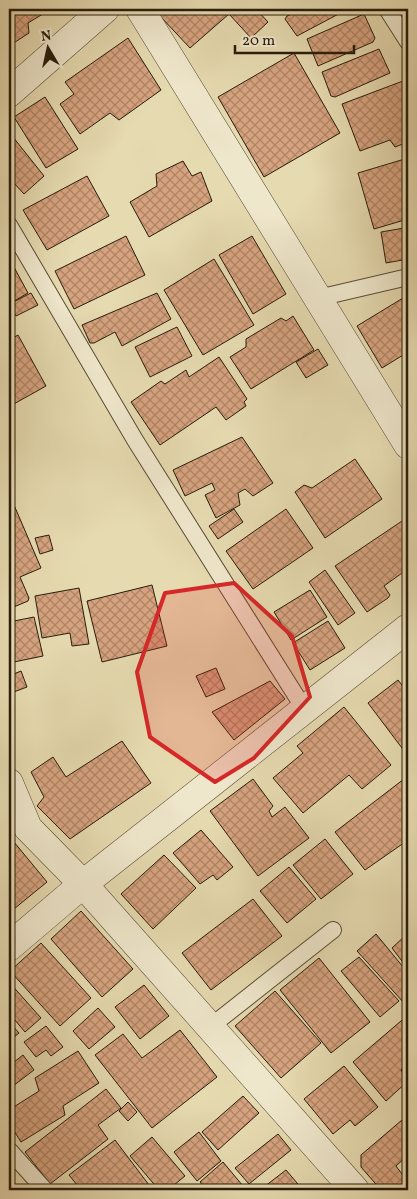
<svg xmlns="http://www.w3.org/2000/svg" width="417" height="1199" font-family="Vollkorn,serif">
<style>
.building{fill:url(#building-cross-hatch);stroke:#281c0c}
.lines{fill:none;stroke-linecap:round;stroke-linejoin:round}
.lane-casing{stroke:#584c35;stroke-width:18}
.street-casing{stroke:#584c35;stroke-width:29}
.lane{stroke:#efe7cc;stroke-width:16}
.street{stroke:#efe7cc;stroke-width:28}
.marked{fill:#d62828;fill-opacity:0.2;stroke:#d62828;stroke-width:4;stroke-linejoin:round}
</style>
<defs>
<pattern id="building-cross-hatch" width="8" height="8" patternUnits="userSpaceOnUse" patternTransform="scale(1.25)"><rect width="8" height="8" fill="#d7a37f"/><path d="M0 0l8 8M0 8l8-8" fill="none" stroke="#ae8466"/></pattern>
</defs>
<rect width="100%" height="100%" fill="#e6dab0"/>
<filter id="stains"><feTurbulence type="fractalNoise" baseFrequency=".004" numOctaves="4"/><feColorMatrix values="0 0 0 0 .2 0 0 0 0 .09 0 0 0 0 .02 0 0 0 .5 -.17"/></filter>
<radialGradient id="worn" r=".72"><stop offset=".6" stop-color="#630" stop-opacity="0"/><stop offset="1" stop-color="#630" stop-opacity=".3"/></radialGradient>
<g class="building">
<path d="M9 9H51L28 23 29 33 9 46Z"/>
<path d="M167 9H256L268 22 251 38 229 14 190 48 159 15Z"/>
<path d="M278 9H290L282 14Z"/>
<path d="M301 9H348L297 36 285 19 287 16Z"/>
<path d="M364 14 375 38 373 42 318 66 307 39Z"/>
<path d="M128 38 161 90 119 120 110 113 80 134 60 104 74 94 65 82Z"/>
<path d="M379 49 390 73 335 97 331 96 322 72Z"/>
<path d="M294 53 340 133 264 177 218 97Z"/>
<path d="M403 81 408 94V142L395 147 390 140 360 151 342 104Z"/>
<path d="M45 97 78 149 46 168 14 117Z"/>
<path d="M9 132 44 176 24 194 12 181 9 183Z"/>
<path d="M408 158V219L374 229 358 173Z"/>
<path d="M183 161 192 176 201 172 212 201 149 237 130 202 157 186 156 174Z"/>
<path d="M87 176 109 216 47 250 23 210Z"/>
<path d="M404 228 408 259 386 263 381 232Z"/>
<path d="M126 236 145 275 74 309 55 271Z"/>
<path d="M252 236 286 294 253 314 219 255Z"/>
<path d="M9 258 28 293 9 304Z"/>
<path d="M214 259 254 325 203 355 164 290Z"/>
<path d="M31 293 38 305 16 316 9 304Z"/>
<path d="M157 293 171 319 122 346 115 332 94 343H90L82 325Z"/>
<path d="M408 295V352L382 368 357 326Z"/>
<path d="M9 305 13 313 9 316Z"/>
<path d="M293 316 314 350 251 389 230 357 246 347V339L281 318 286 321Z"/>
<path d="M177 327 192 356 150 377 135 347Z"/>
<path d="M18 335 46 386 12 405 9 399V340Z"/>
<path d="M318 349 328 365 306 378 296 362Z"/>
<path d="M219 357 247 399 244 402 246 406 226 420 216 407 160 445 131 402 161 381 165 384 186 370 189 377Z"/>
<path d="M242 437 273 483 253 496 245 489 238 493 240 505 216 518 205 495 215 490 212 483 185 496 173 470Z"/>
<path d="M355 459 382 499 325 538 295 492 304 485 312 488Z"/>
<path d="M14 505 41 568 20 577 29 598 28 601 9 609V508Z"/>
<path d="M234 509 243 522 218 539 209 526Z"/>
<path d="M286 509 313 548 253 589 226 551Z"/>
<path d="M408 517V582L402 573 384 586 390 595 388 598 367 612 335 566Z"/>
<path d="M49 535 53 550 40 554 35 538Z"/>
<path d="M325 570 355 613 338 625 309 582Z"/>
<path d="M152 585 167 646 102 662 87 601Z"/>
<path d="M79 588 89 644 72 646 70 633 42 638 35 596Z"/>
<path d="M310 590 327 617 291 640 274 612Z"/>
<path d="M34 617 43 656 9 663V622Z"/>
<path d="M328 621 345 648 310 670 293 643Z"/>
<path d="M216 668 225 689 206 697 196 676Z"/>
<path d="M21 671 27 687 11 693 9 676Z"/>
<path d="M398 680 408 693V756L368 703Z"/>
<path d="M270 681 285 699 234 740 212 712Z"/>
<path d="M344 707 391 765 362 789 349 775 303 813 273 778 303 753 297 746Z"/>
<path d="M122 741 151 783 70 839 37 806 44 797 31 772 53 757 66 777Z"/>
<path d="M253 779 273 806 269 811 272 817 285 807 309 838 258 876 210 811Z"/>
<path d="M404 779 408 785V840L365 870 335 832Z"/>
<path d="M201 830 233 867 217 880 213 875 200 884 173 853Z"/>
<path d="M9 836 47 882 9 913Z"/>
<path d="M325 839 353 874 321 899 293 865Z"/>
<path d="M164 855 196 888 153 929 121 894Z"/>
<path d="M289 867 316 899 287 923 260 891Z"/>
<path d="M253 899 282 936 211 990 182 953Z"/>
<path d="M81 911 133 969 102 997 51 939Z"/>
<path d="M376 934 408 973V999L404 1003 357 951Z"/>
<path d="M406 935 408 937V969L392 948Z"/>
<path d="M41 943 91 998 60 1026 10 971Z"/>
<path d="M359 957 399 1001 380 1017 341 971Z"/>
<path d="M319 958 370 1022 331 1053 280 990Z"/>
<path d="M9 982 41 1018 25 1032 9 1013Z"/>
<path d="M144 985 169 1016 140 1039 115 1007Z"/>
<path d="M275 991 321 1043 281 1078 235 1026Z"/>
<path d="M98 1008 115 1027 89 1049 73 1031Z"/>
<path d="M408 1015V1063L401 1070 408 1081 386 1101 353 1062Z"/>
<path d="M9 1022 19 1033 9 1041Z"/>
<path d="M46 1026 63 1047 51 1056 46 1050 36 1057 24 1042Z"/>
<path d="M180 1030 217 1077 152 1128 95 1055 123 1034 142 1058Z"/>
<path d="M78 1051 99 1083 63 1106 65 1115 21 1142 9 1123V1110L39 1091 35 1078Z"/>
<path d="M23 1055 34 1070 9 1089V1066Z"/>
<path d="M344 1066 378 1107 355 1126 350 1120 333 1134 304 1099Z"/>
<path d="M106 1089 121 1108 98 1125 108 1139 50 1184 25 1152Z"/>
<path d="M243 1096 259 1113 218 1150 202 1132Z"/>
<path d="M128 1102 137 1112 128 1121 119 1111Z"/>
<path d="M402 1120 408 1127V1155L396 1166 408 1182 399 1190H381L361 1167V1155Z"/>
<path d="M199 1132 221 1161 197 1181 174 1152Z"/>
<path d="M278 1134 291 1150 249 1184 235 1168Z"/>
<path d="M152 1137 185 1176 168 1190H159L130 1156Z"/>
<path d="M115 1140 149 1185 142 1190H81L69 1175Z"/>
<path d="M223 1162 243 1186 238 1190H207L200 1182Z"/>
<path d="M286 1170 303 1190H260Z"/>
<path d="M9 1182 14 1189 13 1190H9Z"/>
</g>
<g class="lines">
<defs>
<g id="lane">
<path d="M387 9 408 42"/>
<path d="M9 225 135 440 305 710"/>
<path d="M318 298 408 277"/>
<path d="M210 1027 333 930"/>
<path d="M9 1150 45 1190"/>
</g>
<g id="street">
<path d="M140 9 408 445"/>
<path d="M9 93 105 9"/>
<path d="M9 783 28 828 83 884 355 1190"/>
<path d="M9 947 83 884 408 628"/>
</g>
</defs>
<use href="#lane" class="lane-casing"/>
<use href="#street" class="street-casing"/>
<use href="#lane" class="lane"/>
<use href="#street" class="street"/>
</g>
<path class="marked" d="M234 583 292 636 310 697 254 758 215 782 150 737 137 672 165 593Z"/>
<rect width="417" height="1199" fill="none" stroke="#e6dab0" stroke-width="30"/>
<rect x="10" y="10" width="397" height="1179" fill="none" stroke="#281c0c" stroke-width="2.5"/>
<rect x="15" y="15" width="387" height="1169" fill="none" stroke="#281c0c"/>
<g transform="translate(48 48) rotate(351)" stroke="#efe7cc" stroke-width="4" paint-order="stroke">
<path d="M0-4L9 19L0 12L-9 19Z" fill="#281c0c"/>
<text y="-8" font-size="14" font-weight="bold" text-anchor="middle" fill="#281c0c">N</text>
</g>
<path d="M235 45v8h119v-8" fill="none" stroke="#281c0c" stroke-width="2.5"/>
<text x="242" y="45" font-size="15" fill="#281c0c" stroke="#efe7cc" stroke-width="4" paint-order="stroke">20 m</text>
<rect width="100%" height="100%" filter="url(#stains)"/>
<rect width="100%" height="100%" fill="url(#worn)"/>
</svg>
